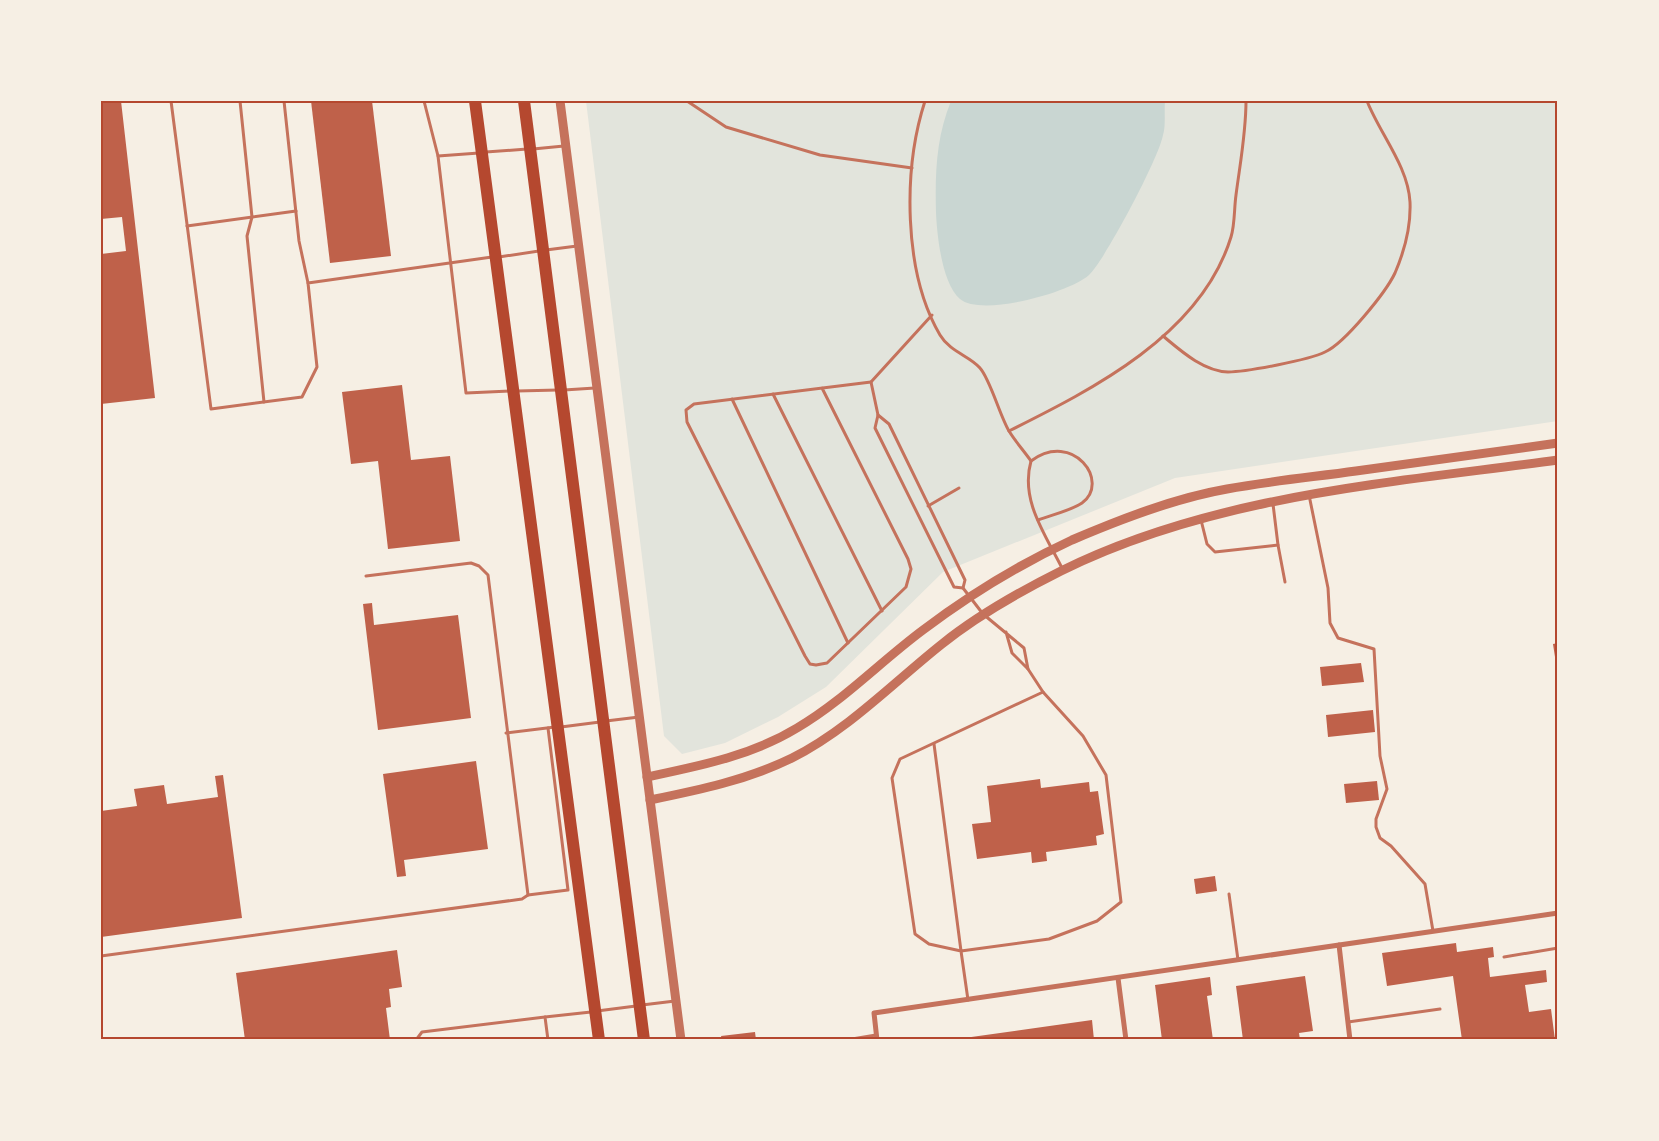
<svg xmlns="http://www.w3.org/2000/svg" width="1659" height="1141" font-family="'PT Sans Narrow',sans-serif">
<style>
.green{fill:#e2e4dc}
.water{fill:#c9d6d2}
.building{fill:#bf614a}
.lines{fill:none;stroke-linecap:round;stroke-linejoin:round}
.service{stroke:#c5725c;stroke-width:3}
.minor{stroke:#c5725c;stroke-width:5}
.tertiary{stroke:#c5725c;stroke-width:9}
.motorway{stroke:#b5482f;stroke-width:12}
.neatline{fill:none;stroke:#b5482f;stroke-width:2}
</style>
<rect width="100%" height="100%" fill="#f6efe4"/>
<path class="green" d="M586 101H1558V421L1175 478 943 572 826 687 778 717 725 743 682 754 664 736Z"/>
<path class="water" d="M951 101H1165C1164 112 1166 125 1163 135 1159 158 1105 260 1089 275 1069 293 981 317 960 299 942 284 937 235 936 213 935 173 936 138 951 101Z"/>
<g class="building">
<path d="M101 101H121L155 398 101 404V254L126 251 122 217 101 219Z"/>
<path d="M311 101H372L391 256 330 263Z"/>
<path d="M402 385 411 460 450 456 460 541 388 549 378 461 351 464 342 392Z"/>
<path d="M372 603 374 625 458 615 471 718 378 730 363 604Z"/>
<path d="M1558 643V670H1557L1553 644Z"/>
<path d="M1361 663 1364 682 1322 686 1320 667Z"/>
<path d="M1373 710 1375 732 1328 737 1326 715Z"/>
<path d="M476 761 488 849 404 860 406 876 397 877 383 774Z"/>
<path d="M223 775 242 918 101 937V811L137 806 134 789 164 785 167 804 218 797 215 776Z"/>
<path d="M1040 779 1041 788 1089 782 1090 792 1098 791 1104 834 1096 836 1097 845 1046 852 1047 861 1032 863 1031 852 977 859 972 824 991 822 987 786Z"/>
<path d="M1377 781 1379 800 1346 803 1344 784Z"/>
<path d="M1215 876 1217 891 1196 894 1194 879Z"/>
<path d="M1456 943 1457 952 1493 947 1494 957 1488 958 1490 977 1546 970 1547 982 1525 985 1529 1012 1551 1009 1555 1040H1462L1453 976 1387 986 1382 953Z"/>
<path d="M397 950 402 987 389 989 391 1007 386 1008 390 1040H245L236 973Z"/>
<path d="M1305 976 1313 1031 1299 1033 1300 1040H1243L1236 986Z"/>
<path d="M1210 977 1212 995 1207 996 1213 1040H1162L1155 985Z"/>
<path d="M1092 1020 1094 1040H957V1039Z"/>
<path d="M755 1032 756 1040H722L721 1036Z"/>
</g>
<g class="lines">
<g class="service">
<path d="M171 101 211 409 302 397 317 367 308 283 492 257"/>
<path d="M240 101 252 217 247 236 264 402"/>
<path d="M284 101 299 241 308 283"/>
<path d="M424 101 438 156 466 393 510 391"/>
<path d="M687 101 726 127 820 155 912 168"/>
<path d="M925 101C903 169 903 272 940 335 950 352 970 356 980 368 990 379 1000 416 1009 431 1015 441 1024 451 1031 461 1020 500 1045 534 1062 568"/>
<path d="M533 149 564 146"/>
<path d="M486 152 527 149"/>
<path d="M438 156 479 153"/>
<path d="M187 226 296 211"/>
<path d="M546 250 577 246"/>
<path d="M499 257 539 251"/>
<path d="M932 315 871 382 878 415 875 428 954 587 963 588 983 614 1024 648 1028 669 1012 653 1006 632"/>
<path d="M1163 336C1181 351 1203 371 1228 372 1246 372 1309 360 1325 352 1345 343 1386 292 1395 273 1404 252 1411 225 1410 202 1408 166 1380 134 1367 101"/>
<path d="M822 388 908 559 911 569 906 587 827 663 816 665 810 664 805 656 687 422 686 410 694 404 871 382"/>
<path d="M564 390 595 388"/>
<path d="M517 391 558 390"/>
<path d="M773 394 882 611"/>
<path d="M732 399 848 643"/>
<path d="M878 415 889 424 965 580 963 588"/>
<path d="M1009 431C1093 389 1201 335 1231 237 1235 224 1234 209 1236 195 1240 164 1246 133 1246 101"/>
<path d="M1031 461C1073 430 1111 482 1082 503 1070 511 1051 515 1038 520"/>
<path d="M1309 495 1328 588 1330 623 1338 638 1374 649 1380 756 1387 789 1376 819V827L1380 838 1391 846 1425 884 1433 931"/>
<path d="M928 506 959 488"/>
<path d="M1201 520 1207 544 1215 552 1278 545 1273 504"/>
<path d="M1278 545 1285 582"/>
<path d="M366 576 471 563 479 566 488 575 528 895"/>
<path d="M606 721 639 717"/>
<path d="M561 727 600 722"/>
<path d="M506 733 555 727"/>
<path d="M934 744 961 951 1049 939 1097 921 1121 902 1106 775 1083 736 1043 692"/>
<path d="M1229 894 1238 960"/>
<path d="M101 956 522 899 528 895 568 890 548 728"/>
<path d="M1504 957 1558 948"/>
<path d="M968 1000 961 951 929 944 915 934 892 778 900 759 1043 692 1028 669"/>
<path d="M642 1005 675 1001"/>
<path d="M597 1011 636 1006"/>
<path d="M1348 1022 1440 1009"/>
<path d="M416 1040 422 1032 545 1017"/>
<path d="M548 1040 545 1017 591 1012"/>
<path d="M846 1040 876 1035"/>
</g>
<g class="minor">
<path d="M1339 945 1350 1040"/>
<path d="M1118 978 1126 1040"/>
<path d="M877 1040 874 1013 1558 913"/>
</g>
<g class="tertiary">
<path d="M560 101 681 1040"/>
<path d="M647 777C699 766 751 756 797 728 843 701 880 662 923 630 968 596 1020 564 1072 540 1121 519 1175 498 1227 489 1270 481 1313 477 1356 471 1423 462 1490 452 1558 443"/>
<path d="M650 800C699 790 747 780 792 758 848 730 894 682 942 644 978 615 1019 592 1061 571 1214 495 1391 483 1558 460"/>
</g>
<g class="motorway">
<path d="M475 101 599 1040"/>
<path d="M524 101 644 1040"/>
</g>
</g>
<rect width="1659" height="1141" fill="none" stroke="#f6efe4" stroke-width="205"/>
<rect x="102" y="102" width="1454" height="936" class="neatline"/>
</svg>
